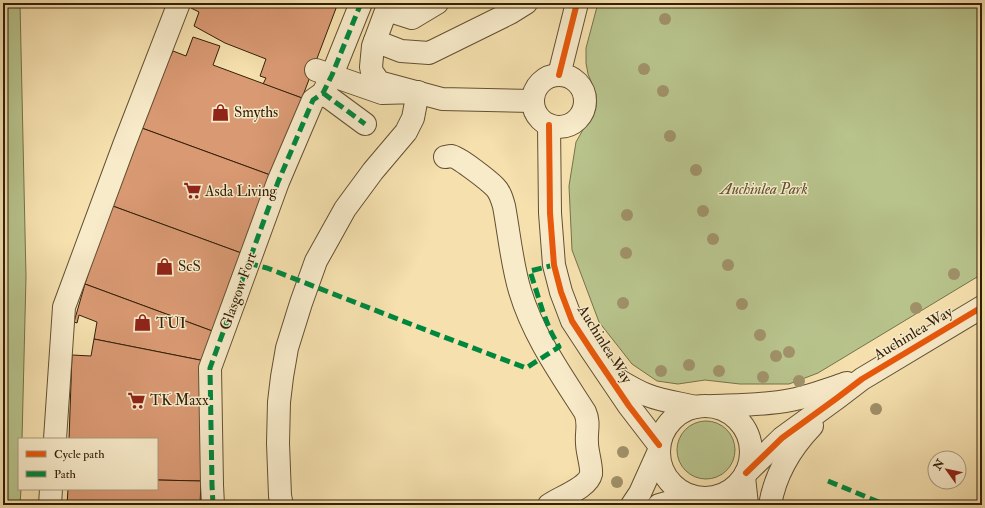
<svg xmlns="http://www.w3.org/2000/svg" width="985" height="508" font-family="'IM FELL Double Pica',serif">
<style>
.green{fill:#b8c38c;stroke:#75724a}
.building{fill:#d99973;stroke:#322009}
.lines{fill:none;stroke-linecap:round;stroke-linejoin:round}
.minor-casing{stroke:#635032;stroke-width:24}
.minor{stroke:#f8ebca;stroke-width:22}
.quiet{stroke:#00873e;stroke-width:5;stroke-dasharray:10 5;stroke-linecap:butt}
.cycleway-casing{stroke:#f8ebca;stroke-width:8}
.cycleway{stroke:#e8590c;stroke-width:6}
.tree{fill:#a09169}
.labels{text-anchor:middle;stroke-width:3;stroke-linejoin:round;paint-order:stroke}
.poi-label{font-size:15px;fill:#322009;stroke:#f8ebca;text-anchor:start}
.park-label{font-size:15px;font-style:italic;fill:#5a5130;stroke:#f8ebca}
.street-label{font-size:15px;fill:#322009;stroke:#f8ebca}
</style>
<rect width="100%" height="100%" fill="#f5e0ae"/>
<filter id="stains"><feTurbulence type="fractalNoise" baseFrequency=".005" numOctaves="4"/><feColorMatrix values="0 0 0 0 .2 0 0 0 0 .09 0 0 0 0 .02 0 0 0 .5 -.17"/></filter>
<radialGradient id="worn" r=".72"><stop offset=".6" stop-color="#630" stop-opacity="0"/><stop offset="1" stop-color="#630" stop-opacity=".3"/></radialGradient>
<g class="green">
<path d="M3 3H20L26 277 22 439H19V489H21L20 505H3Z"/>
<path d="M598 3H982V274L818 373 789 384H740L705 380 678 384 657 381 632 364 599 322 572 250 569 186 576 142 596 107V94L588 74 586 63V48Z"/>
<circle cx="706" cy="450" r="29"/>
</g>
<g class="building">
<path d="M193 3H338L302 98 263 84 266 78 260 76 266 59 225 43 194 26 199 12 191 8Z"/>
<path d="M193 37 220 46 213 65 302 98 273 176 139 127 152 95 173 51 186 56Z"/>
<path d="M139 127 273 176 244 254 110 205Z"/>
<path d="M110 205 244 254 215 332 85 284Z"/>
<path d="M85 284 215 332 205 361 94 339 97 322 79 315 77 323 74 322Z"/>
<path d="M94 339 205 361 201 481 157 480V439H69L72 355 91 356Z"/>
<path d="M157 480 201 481 200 505H67L68 489H157Z"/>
</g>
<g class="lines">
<defs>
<g id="minor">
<path d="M389 3 373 46 371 67 372 72 379 82 442 99 533 101"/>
<path d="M387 10 412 18 437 3"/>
<path d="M375 41 401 51 429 53 510 13 526 3"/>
<path d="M559 75 577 3"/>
<circle cx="559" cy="101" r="26"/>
<path d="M323 93 365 124"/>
<path d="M549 125 550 213 554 265 561 292 572 321 591 350 629 406 659 445"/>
<path d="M445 157C447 157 449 156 451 156 459 157 489 181 495 187 500 192 502 199 504 206 509 233 512 265 520 291 533 335 560 373 585 412 590 423 586 431 587 443 587 452 592 466 591 474 588 488 560 497 549 505"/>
<path d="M610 375C622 382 634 390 647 395 662 401 679 403 696 407"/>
<circle cx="705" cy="452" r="46"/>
<path d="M714 406C740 405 766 405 791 400 810 396 829 389 847 383"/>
<path d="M55 439 64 307 124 145 179 3"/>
<path d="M746 473 782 438 837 398 862 379 982 307"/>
<path d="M744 477 747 505"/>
<path d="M50 505 51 489"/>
<path d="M213 505 212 485 210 368 278 182 313 100 323 93 332 75 361 3"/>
<path d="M282 505 280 496 278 443 279 402 282 377 287 348 301 303 316 261 345 209 373 171 406 132 413 118 418 92 382 93 316 70"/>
<path d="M632 505 640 493 658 453"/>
<path d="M659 505 691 496"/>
<path d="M770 505C775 475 791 448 812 426"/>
</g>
</defs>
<use href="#minor" class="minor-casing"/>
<use href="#minor" class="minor"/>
<g class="quiet">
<path d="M323 93 365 124"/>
<path d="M248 263 267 268 431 332 526 368 559 347 550 330 543 312 530 271 554 265"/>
<path d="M828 481 886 505"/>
<path d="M213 505 212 485 210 368 278 182 313 100 323 93 332 75 361 3"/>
</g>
<defs>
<g id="cycleway">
<path d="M559 75 577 3"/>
<path d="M549 125 550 213 554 265 561 292 572 321 591 350 629 406 659 445"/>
<path d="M746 473 782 438 837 398 862 379 982 307"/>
</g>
</defs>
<use href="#cycleway" class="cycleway-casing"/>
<use href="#cycleway" class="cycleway"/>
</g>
<g class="tree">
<circle cx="665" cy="19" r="6"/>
<circle cx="644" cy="69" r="6"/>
<circle cx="663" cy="91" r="6"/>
<circle cx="670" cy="136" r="6"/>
<circle cx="696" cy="170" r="6"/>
<circle cx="703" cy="211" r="6"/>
<circle cx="627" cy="215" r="6"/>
<circle cx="713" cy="239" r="6"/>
<circle cx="626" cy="253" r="6"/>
<circle cx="728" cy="265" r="6"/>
<circle cx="954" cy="274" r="6"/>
<circle cx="623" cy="303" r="6"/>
<circle cx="742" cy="304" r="6"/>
<circle cx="916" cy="308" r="6"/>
<circle cx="760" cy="335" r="6"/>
<circle cx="789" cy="352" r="6"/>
<circle cx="776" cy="356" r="6"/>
<circle cx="689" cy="365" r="6"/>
<circle cx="661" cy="371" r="6"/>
<circle cx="719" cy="371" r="6"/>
<circle cx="763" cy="377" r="6"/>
<circle cx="799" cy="381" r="6"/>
<circle cx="876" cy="409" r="6"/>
<circle cx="623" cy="452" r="6"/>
<circle cx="617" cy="482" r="6"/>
</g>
<defs>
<symbol id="shop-bare" viewBox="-9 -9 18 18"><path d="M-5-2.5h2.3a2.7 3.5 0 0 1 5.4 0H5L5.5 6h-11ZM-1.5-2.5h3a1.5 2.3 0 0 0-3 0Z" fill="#8f2418" stroke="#f8ebca" stroke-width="2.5" paint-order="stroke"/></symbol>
<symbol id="supermarket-bare" viewBox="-9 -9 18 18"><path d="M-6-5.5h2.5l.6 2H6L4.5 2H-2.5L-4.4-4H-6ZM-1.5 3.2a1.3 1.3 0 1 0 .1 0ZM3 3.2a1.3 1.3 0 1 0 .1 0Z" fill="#8f2418" stroke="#f8ebca" stroke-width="2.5" paint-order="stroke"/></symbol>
</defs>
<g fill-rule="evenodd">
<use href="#shop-bare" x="208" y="100" width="25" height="25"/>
<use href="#supermarket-bare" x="180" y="178" width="25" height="25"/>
<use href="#shop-bare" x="152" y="254" width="25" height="25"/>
<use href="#shop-bare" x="130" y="310" width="25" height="25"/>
<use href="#supermarket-bare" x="124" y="388" width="25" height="25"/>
</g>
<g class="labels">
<g class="poi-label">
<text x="234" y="117">Smyths</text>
<text x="205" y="196">Asda Living</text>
<text x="178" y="271">ScS</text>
<text x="156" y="328">TUI</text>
<text x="150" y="405">TK Maxx</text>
</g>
<g class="park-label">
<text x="764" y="194">Auchinlea Park</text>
</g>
<g class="street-label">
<text transform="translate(238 291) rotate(-70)" y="5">Glasgow Fort</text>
<text transform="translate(913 333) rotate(-31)" y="5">Auchinlea Way</text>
<text transform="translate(605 344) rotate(58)" y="5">Auchinlea Way</text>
</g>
</g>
<rect width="985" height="508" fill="none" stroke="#f5e0ae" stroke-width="16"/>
<rect x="4" y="4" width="977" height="500" fill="none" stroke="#322009" stroke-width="2"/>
<rect x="8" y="8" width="969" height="492" fill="none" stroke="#322009"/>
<rect x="18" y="438" width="140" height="52" fill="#f8ebca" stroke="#a99a7d"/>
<rect x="26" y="451" width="20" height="6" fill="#e8590c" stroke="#a99a7d"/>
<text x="54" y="458" font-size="12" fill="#322009">Cycle path</text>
<rect x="26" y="471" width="20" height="6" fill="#00873e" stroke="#a99a7d"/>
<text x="54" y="478" font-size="12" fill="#322009">Path</text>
<g transform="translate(947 470) rotate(303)"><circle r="19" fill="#f8ebca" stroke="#a99a7d"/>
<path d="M0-3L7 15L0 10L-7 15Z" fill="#8f2418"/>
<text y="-6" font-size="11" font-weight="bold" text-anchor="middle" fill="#322009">N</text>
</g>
<rect width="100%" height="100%" filter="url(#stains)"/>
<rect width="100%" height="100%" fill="url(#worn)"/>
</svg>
